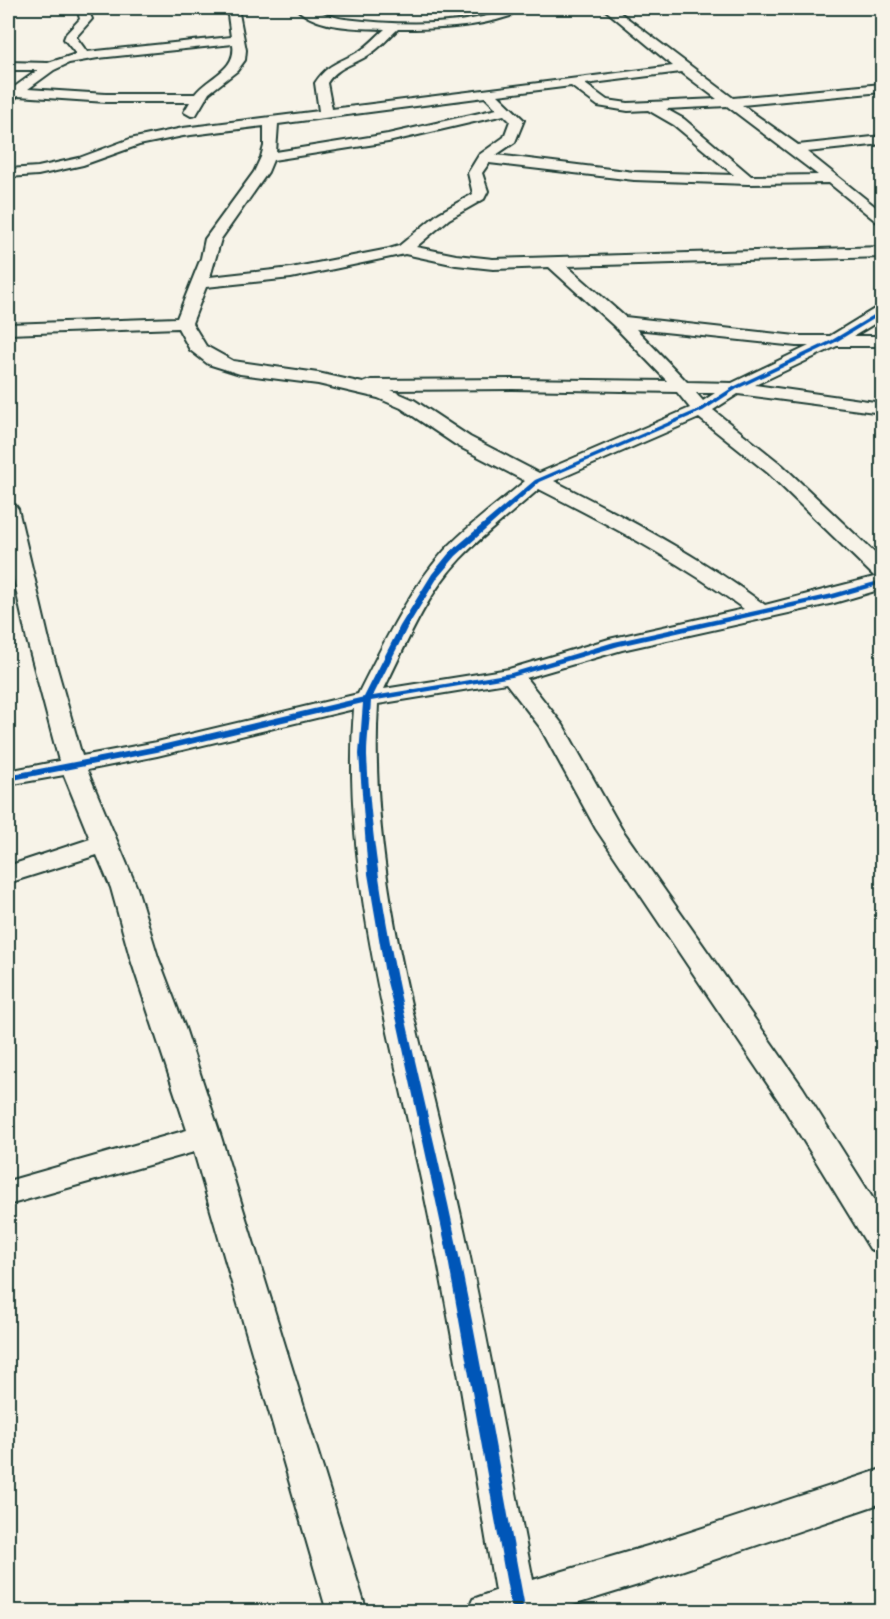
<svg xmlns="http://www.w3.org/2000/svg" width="890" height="1619" font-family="Dekko,sans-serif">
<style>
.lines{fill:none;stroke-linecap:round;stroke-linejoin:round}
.street-casing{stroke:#1f3d34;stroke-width:4}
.street{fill:#f7f3e8;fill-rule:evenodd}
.cycleway-casing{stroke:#f7f3e8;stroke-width:4}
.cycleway{fill:#0057b8;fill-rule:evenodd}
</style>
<rect width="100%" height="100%" fill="#f7f3e8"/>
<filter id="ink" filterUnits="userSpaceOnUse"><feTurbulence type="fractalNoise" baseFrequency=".0167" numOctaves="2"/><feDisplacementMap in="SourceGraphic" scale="12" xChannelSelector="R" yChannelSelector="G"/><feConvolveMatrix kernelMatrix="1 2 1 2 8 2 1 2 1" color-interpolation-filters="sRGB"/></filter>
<g filter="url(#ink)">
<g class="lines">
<defs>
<g id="street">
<path d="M77 8H87L92 19 76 37 87 52 231 37 227 8H238L246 50 245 60 237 71 209 93 196 115 191 116 184 112 190 102H106L18 96 8 102V88H13L38 70H8V62L48 63 76 54 64 39 66 34 80 19ZM233 44C237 70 209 76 195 94H106L28 89 54 70 69 63 98 58Z"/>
<path d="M296 8C312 6 328 17 345 19 394 25 454 27 502 12L504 8H515L510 16C474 28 436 29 398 29 389 37 381 47 370 54 354 65 338 66 327 83L332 109 673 66 603 8H614L733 98 882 84V92L742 105 798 145 882 136V144L807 152 882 212V223L877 222 829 183 748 184 634 180 489 163 482 173 488 191 484 199 449 219 416 247 456 255 493 259 882 247V257L567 266 625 317 796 336H830L876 308 882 307V319L854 336H882V346H837L755 385 882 403V413L738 394 713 410 782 465 882 560V589L834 603 622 650 526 678 563 725 621 828 803 1088 882 1213V1253L870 1249 781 1104 596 829 540 727 506 683 378 704C368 868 419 1031 455 1189 485 1319 507 1450 533 1580L651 1545 882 1469V1503L651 1581 550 1612H467L473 1599 495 1591C472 1458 452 1325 424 1193 391 1038 341 868 354 709L157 756 87 770 137 888 158 957 185 1028 221 1137 367 1612H327L194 1152 8 1205V1181L187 1130 130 957 111 888 97 855 8 883V866L90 839 64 775 8 785V771L59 761 27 640 8 552V503L15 505 18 509 49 640 82 756 157 742 358 694C383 645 407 593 444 551 467 526 498 504 525 481L456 445 401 408 378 398 318 384 240 374 208 364 190 350 178 328 8 334V324L177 318 201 258 205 239 254 172 261 157 264 146V126L183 136 139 145 83 165 38 175 8 177V169L38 167 79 158 130 139 183 128 319 111 315 83C329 62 340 63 360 51 369 45 377 36 385 29 358 28 317 29 296 8ZM681 72 717 99 628 103 607 100 585 84ZM571 86 598 106 628 111 648 110 674 125 734 175 634 172 496 155 515 142 524 120 498 95ZM485 97 497 109 388 134 276 152 278 124ZM727 106 818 175 751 176 684 119 666 109ZM504 115 510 121 504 137 479 155 468 173 473 194 439 213 399 246 389 249 291 268 210 277 221 239 268 172 273 160 388 142ZM405 254 456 265 493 269 549 267 614 326 667 381 513 379 371 380 363 383 318 373 233 361 206 346 192 323 206 287 291 278ZM636 329 796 346H809L732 383 687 382ZM513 389 677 392 690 408 539 473 470 437 414 400 391 390ZM696 393H715L703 401ZM699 418 768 473 874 576H878L765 605C699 556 627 518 554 481ZM539 489C610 525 680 562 744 609L609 639 509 669 384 689C406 645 426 595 460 559 484 534 513 512 539 489Z"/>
</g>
</defs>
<use href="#street" class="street-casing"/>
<use href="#street" class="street"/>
<defs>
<path id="cycleway" d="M882 310V314L836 342 737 389 703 411 539 482 456 556 438 577 408 626 373 696 511 673 614 642 832 594 882 580V584L834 598 619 646 512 677 371 701C370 719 367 738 367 756 374 908 415 1056 448 1204 477 1336 499 1469 524 1602L522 1607 517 1609 512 1607 510 1602 446 1248 397 1021 385 974 368 874 359 754 363 703 157 752 8 781V775L157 746 364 697 400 626 432 574 450 552 535 480 699 409 733 387 832 340Z"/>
</defs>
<use href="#cycleway" class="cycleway-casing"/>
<use href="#cycleway" class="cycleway"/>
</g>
</g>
<rect width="890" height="1619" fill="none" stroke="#f7f3e8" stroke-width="30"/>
<rect x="15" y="15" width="860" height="1589" fill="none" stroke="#1f3d34" stroke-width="2" filter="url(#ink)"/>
</svg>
